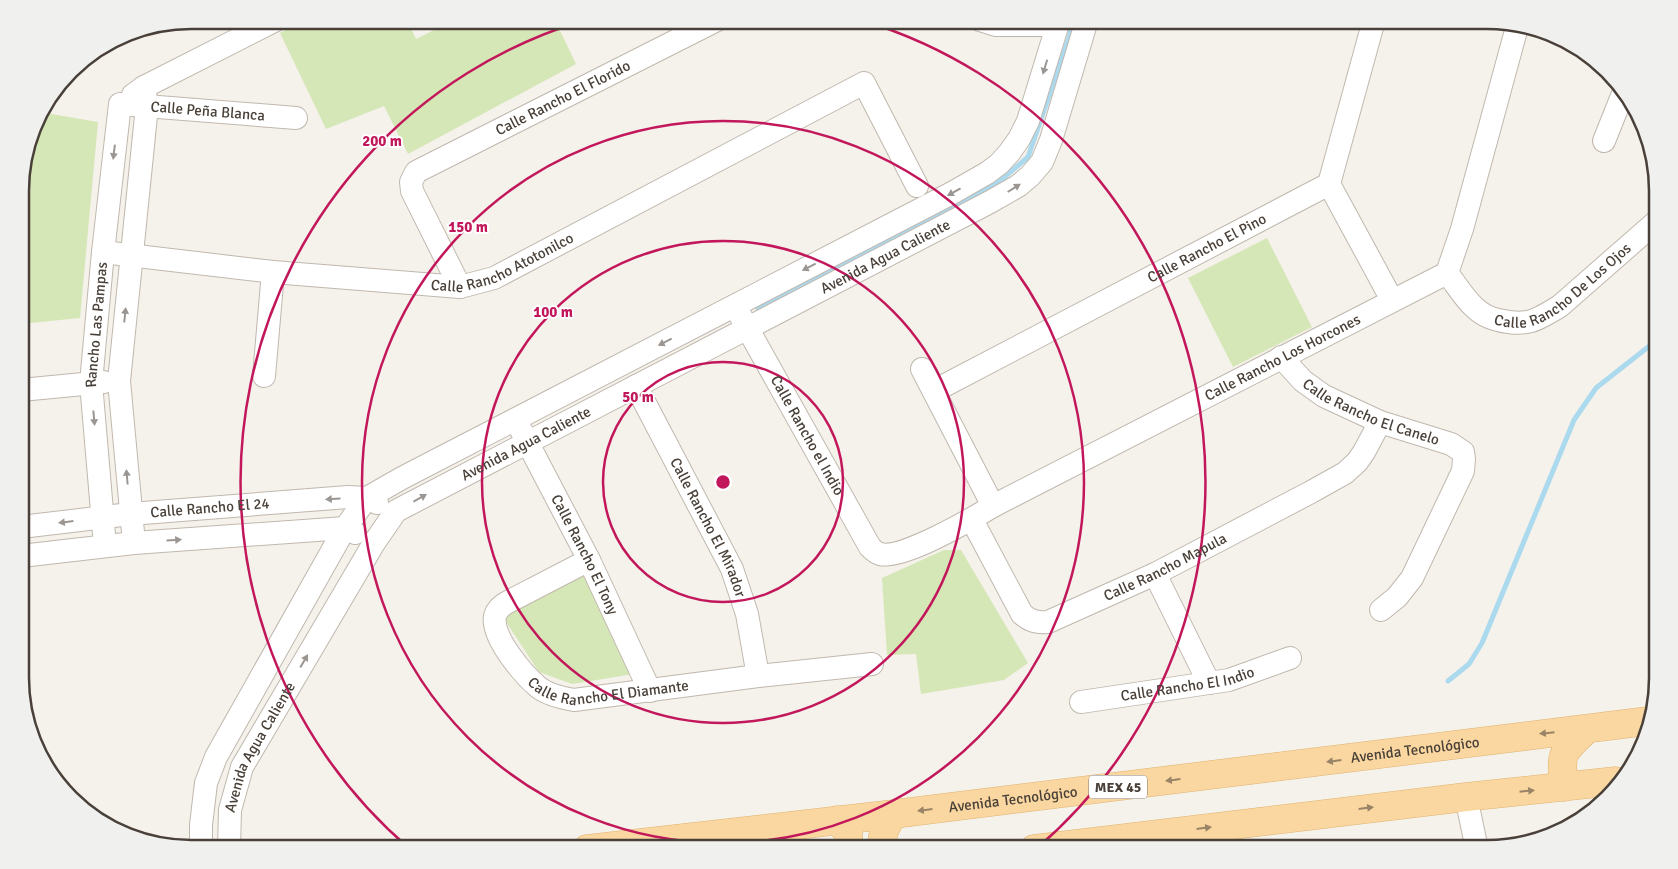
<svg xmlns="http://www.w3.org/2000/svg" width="1678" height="869" font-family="Signika,sans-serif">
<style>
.green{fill:#d6e7b7}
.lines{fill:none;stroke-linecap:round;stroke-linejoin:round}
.stream{stroke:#abd9ee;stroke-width:5}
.minor-casing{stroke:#c0b8ae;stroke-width:24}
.major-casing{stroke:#dfb36f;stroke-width:29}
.minor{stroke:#fff;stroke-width:22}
.major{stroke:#fad7a0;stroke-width:28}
.oneway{fill:#9b9692}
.oneway2{fill:#998467}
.ring{fill:none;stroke:#c2185b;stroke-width:2.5}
.labels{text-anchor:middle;stroke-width:4;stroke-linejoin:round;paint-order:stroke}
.shield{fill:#fff;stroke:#807a74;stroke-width:1}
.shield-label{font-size:14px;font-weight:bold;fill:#494139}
.street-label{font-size:15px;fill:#494139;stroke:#fff}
.rim{fill:none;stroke:#494139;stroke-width:2.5}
.centre{fill:#c2185b;stroke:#fff;stroke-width:2.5}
.ring-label{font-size:15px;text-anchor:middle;font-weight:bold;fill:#c2185b;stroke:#fff;stroke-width:4;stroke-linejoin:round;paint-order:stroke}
</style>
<rect width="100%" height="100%" fill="#f5f1eb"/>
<g class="green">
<path d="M304 20H407L416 39 454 20H555L576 64 408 154 384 106 326 129 280 33Z"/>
<path d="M40 112 98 122 80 318 21 324 20 184 23 182 21 178 38 115Z"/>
<path d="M1267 238 1312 327 1233 367 1188 278Z"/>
<path d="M944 550H961L1028 663 1004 680 921 694 916 654 887 655 882 578Z"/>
<path d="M579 566 634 674 572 684 539 672 504 619 511 604Z"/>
</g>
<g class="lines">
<g class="stream">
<path d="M758 308 1000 181 1028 157 1070 35 1071 20"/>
<path d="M1448 681 1469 664 1482 643 1574 420 1596 388 1657 340"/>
</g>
<defs>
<g id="minor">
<path d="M980 20 996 25H1057"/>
<path d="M133 95 144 87 276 20"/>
<path id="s1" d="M133 105 296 118"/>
<path d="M1604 141 1624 91"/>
<path d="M1329 184 1392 300"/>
<path id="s2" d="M103 252 273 272 460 287 494 278 864 83 917 186"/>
<path id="s3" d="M1447 273C1456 284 1464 298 1474 307 1480 313 1489 318 1498 320 1526 327 1536 321 1560 306L1657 221"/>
<path id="s4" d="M460 287 412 191 411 182 416 172 717 20"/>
<path id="s5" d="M740 315 870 547C873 550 876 553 880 554 902 560 972 519 993 506L1447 273 1462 229 1517 27"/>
<path id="s6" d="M1281 357 1303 381 1324 396 1380 422 1451 444 1463 452 1464 459 1463 471 1412 578 1397 597 1381 610"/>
<path d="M922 369 993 506"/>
<path d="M264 376 273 272"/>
<path id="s7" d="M636 386 732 569 747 614 758 676"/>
<path d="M21 390 104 382"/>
<path id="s8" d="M934 391 1329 184 1374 20"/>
<path id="s9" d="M521 430 589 560 650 691"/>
<path id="s10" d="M972 520 1022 614C1030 621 1037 623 1048 622L1155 574 1311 492 1345 473 1357 462 1364 452 1380 422"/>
<path id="s11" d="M21 527 130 514 348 497 367 498 377 503"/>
<path d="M134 543 119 381 147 106 144 87"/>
<path id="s12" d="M105 546 91 383 103 252 120 104"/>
<path d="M21 556 134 543 345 528 355 533"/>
<path id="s13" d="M589 560 508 602C502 605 497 609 495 616 491 637 523 674 538 687 548 695 562 698 574 700L758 676 872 664"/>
<path d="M1155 574 1209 683"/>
<path id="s14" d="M1081 702 1229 680 1290 658"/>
<path d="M1466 797 1477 849"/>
<path d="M201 849V825L206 783 216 757 345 528 367 498 402 478 952 193 987 173 999 164 1009 153 1019 139 1028 121 1059 20"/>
<path id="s15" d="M229 849 230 810 242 767 374 543 396 511 990 202 1018 186 1030 176 1042 162 1051 140 1087 20"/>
</g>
<g id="major">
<path d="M1564 787C1560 751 1562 753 1587 729"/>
<path d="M837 820 848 832 849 849"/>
<path id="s16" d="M587 849 894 814 1648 721"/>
<path d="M882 849C881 835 886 825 894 814"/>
<path d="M1034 849 1466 797 1616 781"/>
</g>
</defs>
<use href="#minor" class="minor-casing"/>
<use href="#major" class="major-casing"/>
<use href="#minor" class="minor"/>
<use href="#major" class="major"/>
</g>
<defs><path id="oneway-solid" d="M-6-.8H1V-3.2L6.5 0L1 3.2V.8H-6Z" transform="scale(1.25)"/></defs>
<g class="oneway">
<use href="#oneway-solid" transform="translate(1045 67) rotate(107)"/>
<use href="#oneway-solid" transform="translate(114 152) rotate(97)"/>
<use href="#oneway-solid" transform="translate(1014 188) rotate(-32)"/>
<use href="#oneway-solid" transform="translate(954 192) rotate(151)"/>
<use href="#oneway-solid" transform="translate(809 267) rotate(153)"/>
<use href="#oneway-solid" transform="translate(125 315) rotate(-84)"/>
<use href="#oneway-solid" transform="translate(665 342) rotate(153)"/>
<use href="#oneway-solid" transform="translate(94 418) rotate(85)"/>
<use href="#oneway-solid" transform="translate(127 477) rotate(-95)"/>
<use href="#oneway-solid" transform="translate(420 498) rotate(-29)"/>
<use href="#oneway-solid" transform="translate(333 499) rotate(176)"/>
<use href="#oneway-solid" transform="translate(66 522) rotate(173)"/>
<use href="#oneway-solid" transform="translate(174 540) rotate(-4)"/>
<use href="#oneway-solid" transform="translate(304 661) rotate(-60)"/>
</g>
<g class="oneway2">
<use href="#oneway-solid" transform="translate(1547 733) rotate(174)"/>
<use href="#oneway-solid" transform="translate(1334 761) rotate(173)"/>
<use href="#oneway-solid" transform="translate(1173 780) rotate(173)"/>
<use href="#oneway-solid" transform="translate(1527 791) rotate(-6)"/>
<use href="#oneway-solid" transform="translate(1366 808) rotate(-7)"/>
<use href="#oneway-solid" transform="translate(925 810) rotate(173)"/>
<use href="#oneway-solid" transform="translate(1204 828) rotate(-7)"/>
</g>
<g class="ring">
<circle cx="723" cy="482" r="120"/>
<circle cx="723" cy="482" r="241"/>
<circle cx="723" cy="482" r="361"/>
<path d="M410 849A482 482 0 0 1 582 21M864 21A482 482 0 0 1 1036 849"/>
</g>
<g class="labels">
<rect class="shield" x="1089" y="775.5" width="58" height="23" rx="4"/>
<g class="shield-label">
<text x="1118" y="792">MEX 45</text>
</g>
<g class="street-label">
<text dy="5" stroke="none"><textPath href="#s4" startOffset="292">Calle Rancho El Florido</textPath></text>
<text dy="5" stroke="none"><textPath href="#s1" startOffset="75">Calle Peña Blanca</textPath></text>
<text dy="5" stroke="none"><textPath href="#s8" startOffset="308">Calle Rancho El Pino</textPath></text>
<text dy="5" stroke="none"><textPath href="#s15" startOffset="934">Avenida Agua Caliente</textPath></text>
<text dy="5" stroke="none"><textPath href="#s2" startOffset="406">Calle Rancho Atotonilco</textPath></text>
<text dy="5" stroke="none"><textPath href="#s3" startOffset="148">Calle Rancho De Los Ojos</textPath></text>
<text dy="5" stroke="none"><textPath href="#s12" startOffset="222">Rancho Las Pampas</textPath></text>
<text dy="5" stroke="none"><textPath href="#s5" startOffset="728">Calle Rancho Los Horcones</textPath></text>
<text dy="5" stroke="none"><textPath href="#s6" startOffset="108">Calle Rancho El Canelo</textPath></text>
<text dy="5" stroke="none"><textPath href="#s5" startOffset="138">Calle Rancho el Indio</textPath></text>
<text dy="5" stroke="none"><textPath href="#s15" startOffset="529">Avenida Agua Caliente</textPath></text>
<text dy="5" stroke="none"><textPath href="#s11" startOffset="190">Calle Rancho El 24</textPath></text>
<text dy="5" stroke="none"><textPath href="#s7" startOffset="159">Calle Rancho El Mirador</textPath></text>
<text dy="5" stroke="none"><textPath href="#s9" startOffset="140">Calle Rancho El Tony</textPath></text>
<text dy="5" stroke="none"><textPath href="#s10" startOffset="264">Calle Rancho Mapula</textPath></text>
<text dy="5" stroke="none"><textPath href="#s13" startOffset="268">Calle Rancho El Diamante</textPath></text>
<text dy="5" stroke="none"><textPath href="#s14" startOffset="108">Calle Rancho El Indio</textPath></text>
<text dy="5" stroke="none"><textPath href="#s15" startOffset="109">Avenida Agua Caliente</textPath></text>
<text dy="5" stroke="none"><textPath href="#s16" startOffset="834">Avenida Tecnológico</textPath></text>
<text dy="5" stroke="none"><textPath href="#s16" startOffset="429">Avenida Tecnológico</textPath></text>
</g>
</g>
<path d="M0 0H1678V869H0ZM191 29H1487A162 162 0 0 1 1649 191V678A162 162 0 0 1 1487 840H191A162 162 0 0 1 29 678V191A162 162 0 0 1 191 29Z" fill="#f0f0ef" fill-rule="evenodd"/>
<path class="rim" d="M191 29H1487A162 162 0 0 1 1649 191V678A162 162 0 0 1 1487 840H191A162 162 0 0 1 29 678V191A162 162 0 0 1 191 29Z"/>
<circle cx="723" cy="482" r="8" class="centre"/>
<g class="ring-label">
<text x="382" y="146">200 m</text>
<text x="468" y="232">150 m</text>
<text x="553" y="317">100 m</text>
<text x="638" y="402">50 m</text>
</g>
</svg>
